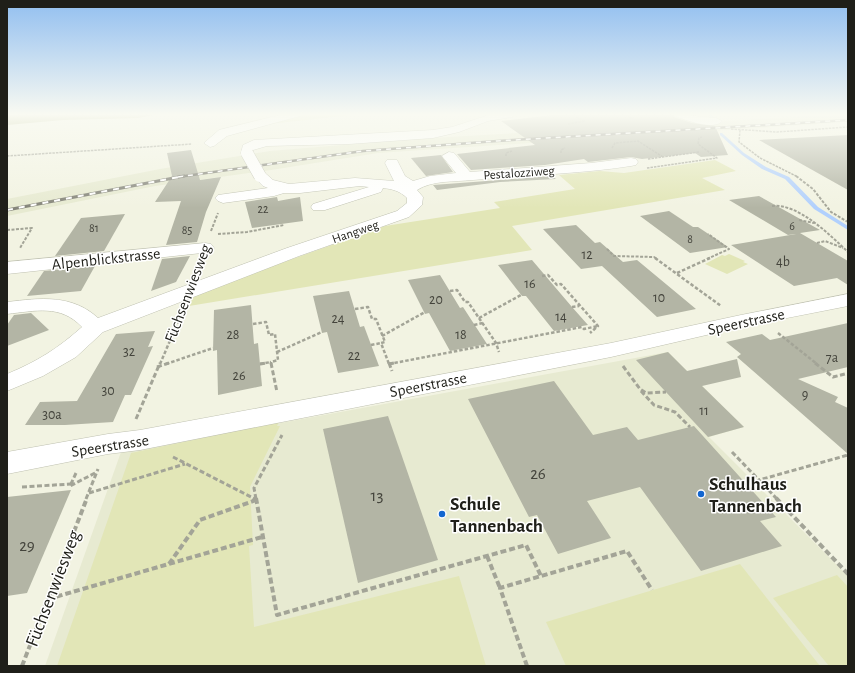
<svg xmlns="http://www.w3.org/2000/svg" width="855" height="673" font-family="'Alegreya Sans',sans-serif">
<style>
.built{fill:#e7ead1}
.green{fill:#e2e6b7}
.forest{fill:#b0b47f}
.lines{fill:none;stroke-linecap:round;stroke-linejoin:round}
.stream{fill:#b1d0fd;fill-rule:evenodd}
.building{fill:#b3b5a5}
.minor-casing{stroke:#bfc1b1;stroke-width:1}
.path-far4{stroke:#a3a497;stroke-width:1.5;stroke-dasharray:2.5 1;stroke-linecap:butt}
.path-far3{stroke:#a3a497;stroke-width:2;stroke-dasharray:3 1.5;stroke-linecap:butt}
.path-far2{stroke:#a3a497;stroke-width:2.5;stroke-dasharray:3.5 2;stroke-linecap:butt}
.path-far1{stroke:#a3a497;stroke-width:3;stroke-dasharray:5 2.5;stroke-linecap:butt}
.path{stroke:#a3a497;stroke-width:4;stroke-dasharray:6 3;stroke-linecap:butt}
.minor{fill:#fff;fill-rule:evenodd}
.rail-far1-casing{stroke:#85857a;stroke-width:2.5}
.rail-casing{stroke:#85857a;stroke-width:3}
.rail-far1{stroke:#fff;stroke-width:1.5;stroke-dasharray:5;stroke-linecap:butt}
.rail{stroke:#fff;stroke-width:2;stroke-dasharray:6;stroke-linecap:butt}
.minor-bridge-casing{stroke:#bfc1b1;stroke-width:13;stroke-linecap:butt}
.minor-bridge{stroke:#fff;stroke-width:12}
.poi-dot{fill:#1366d0;stroke:#fff;stroke-width:1.5}
.labels{text-anchor:middle;stroke-width:3;stroke-linejoin:round;paint-order:stroke}
.far-number-label{font-size:12px;fill:#44443c}
.far-street-label{font-size:13px;fill:#1f1f19;stroke:#fff}
.number-label{font-size:14px;fill:#44443c}
.street-label{font-size:16px;fill:#1f1f19;stroke:#fff}
.near-number-label{font-size:17px;fill:#44443c}
.near-poi-label{font-size:19px;font-weight:bold;fill:#1f1f19;stroke:#fff;text-anchor:start}
.near-street-label{font-size:19px;fill:#1f1f19;stroke:#fff}
</style>
<rect width="100%" height="100%" fill="#f2f3e2"/>
<g class="built">
<path d="M848 114V122L378 153 271 170 155 186 7 216V199L160 169 270 151 414 139Z"/>
<path d="M668 352 744 427 709 437 848 576V666H45L121 452Z"/>
</g>
<g class="green">
<path d="M300 114H361L260 125Z"/>
<path d="M715 160 736 171 702 178 725 190 512 226 532 250 189 306 194 294 385 226 500 208 494 202 575 189 559 175 600 171 624 173Z"/>
<path d="M729 254 745 261 743 262 748 264 727 274 705 264 722 255 725 256Z"/>
<path d="M279 422 277 426H280L250 487 253 545 249 546 254 627 459 576 486 666H57L131 453Z"/>
<path d="M740 564 820 666H566L546 622Z"/>
<path d="M837 575 848 587V666H829L773 598Z"/>
</g>
<path class="forest" d="M13 114H159L138 118 63 120 7 125V116Z"/>
<g class="lines">
<g class="stream">
<path d="M708 114H712L715 121H713Z"/>
<path d="M720 133H722L744 153 766 167 789 177 818 207 848 226V230L814 209 785 179 762 169 742 155 720 135Z"/>
</g>
</g>
<g class="building">
<path d="M561 114H673L674 117 692 123 715 126 728 155 701 157 695 153 642 159 631 157 588 162 584 159 545 165 471 170 457 154 535 145 501 121Z"/>
<path d="M848 135V190L759 140Z"/>
<path d="M191 150 200 180 221 177 206 212 197 242 166 245 181 201 155 202 172 176 167 153Z"/>
<path d="M441 155 453 172 426 176 411 158Z"/>
<path d="M552 176 556 179 500 182 437 190 433 185Z"/>
<path d="M759 196 820 230 800 233 848 261V285L837 278 794 286 731 245 796 234 788 235 729 200Z"/>
<path d="M277 197 278 201 300 197 303 221 252 228 245 202Z"/>
<path d="M669 211 693 227H698L728 247 690 253 640 216Z"/>
<path d="M125 214 104 251 55 256 81 218Z"/>
<path d="M576 225 595 243 600 242 623 262 637 260 696 309 657 317 602 266 581 269 543 229Z"/>
<path d="M190 256 176 282 151 291 162 259Z"/>
<path d="M532 260 572 307 588 325 554 331 526 296H522L498 265Z"/>
<path d="M95 266 81 291 27 296 44 271Z"/>
<path d="M440 275 460 308 463 307 487 344 450 351 429 313 425 314 408 280Z"/>
<path d="M349 291 360 327 364 326 379 366 338 373 327 332 322 333 313 296Z"/>
<path d="M251 305 254 344 258 343 262 386 218 395 217 350 213 351 214 310Z"/>
<path d="M31 313 49 330 7 346V325L14 315Z"/>
<path d="M848 323V367L798 379 838 397 835 402 848 408V454L737 357 741 354 726 342 762 334 770 340Z"/>
<path d="M155 331 148 347 153 346 131 395H125L113 422 65 425H25L40 402 77 401 116 334Z"/>
<path d="M668 352 687 371 737 359 741 377 702 386 744 427 708 437 636 360Z"/>
<path d="M554 381 593 435 627 427 638 440 694 426 776 517 760 521 782 546 701 571 640 487 587 501 611 538 558 554 537 515 529 517 468 399Z"/>
<path d="M388 416 438 560 358 583 323 429Z"/>
<path d="M71 490 27 593 7 596V497Z"/>
</g>
<g class="lines">
<defs>
<g id="minor">
<path d="M284 114H301L300 116 227 136 214 146 210 147 204 143 219 130Z"/>
<path d="M492 114H517L512 117 488 121 459 132 433 138 349 144 267 146 253 150 252 156H242L241 153 243 145 254 140 433 130 452 127Z"/>
<path d="M674 114 716 118 722 121C714 131 685 120 675 116Z"/>
<path d="M449 152 454 153 470 172 591 163 631 158 636 159 638 162 636 165 631 166C579 174 526 175 473 180 454 182 433 180 417 190L423 197 422 205 409 217 299 256 103 332 76 357 43 376 7 391V374C38 361 57 349 82 327 60 304 36 311 7 314V302C40 298 72 294 98 318L287 248 397 211 407 203V198C400 191 392 189 383 188L381 192 325 210H313L311 207 313 204 369 187 360 186 300 193H284L274 196 223 203 218 201 215 198 218 195 268 188 263 186 253 176 255 173H265L273 180 289 184 355 178 394 181 385 163 387 160H397L405 176 413 181 430 176 456 173 442 156Z"/>
<path d="M205 243 211 244 214 248 211 252 7 274V262Z"/>
<path d="M848 294V306L741 327 611 357 140 450 108 454 7 474V452L108 434 140 430 611 343 741 315Z"/>
</g>
</defs>
<use href="#minor" class="minor-casing"/>
<g class="path-far4">
<path d="M624 114 633 119"/>
<path d="M568 124 585 121 570 114"/>
<path d="M731 129 777 132 848 127"/>
<path d="M740 130 739 142 760 158 798 177"/>
<path d="M612 148 615 143 638 141 663 157"/>
<path d="M561 153V150L565 148"/>
<path d="M7 156 192 144"/>
<path d="M506 156V153L512 151"/>
<path d="M648 159 699 152"/>
<path d="M647 168 717 158 698 144 699 138 702 137"/>
</g>
<g class="path-far3">
<path d="M796 176 813 189 831 212 848 222"/>
<path d="M772 206C798 203 830 235 848 252"/>
<path d="M799 220 814 223"/>
<path d="M7 230 32 228 20 248"/>
<path d="M211 231 218 213"/>
<path d="M218 234 247 232 284 225"/>
<path d="M817 243 825 241 843 248"/>
<path d="M607 249 614 256 654 257 657 259"/>
<path d="M707 259 729 249 708 234"/>
</g>
<g class="path-far2">
<path d="M655 258 721 306"/>
<path d="M677 273 710 258"/>
<path d="M542 276 548 275 557 285 561 284 598 326 590 333"/>
<path d="M450 291 457 290 465 302H468L496 343 499 352"/>
<path d="M572 307 579 306"/>
<path d="M355 309 368 307 372 319H376L385 342 381 343 389 364"/>
<path d="M479 318 521 295"/>
<path d="M253 324 266 322 269 335 275 334 278 360 271 362V364"/>
<path d="M474 325 483 323"/>
<path d="M778 333 817 364"/>
<path d="M382 336 425 312"/>
<path d="M371 345 381 343"/>
<path d="M277 352 322 332"/>
<path d="M160 364 181 315"/>
<path d="M166 364 213 348"/>
<path d="M260 364 271 362"/>
<path d="M389 364 582 327 584 329 598 326"/>
</g>
<g class="path-far1">
<path d="M271 363 277 392"/>
<path d="M389 363 392 371"/>
<path d="M815 363 833 377 845 374"/>
<path d="M260 364 266 363"/>
<path d="M389 364 394 363"/>
<path d="M623 366 640 389 646 393 666 392"/>
<path d="M157 367 169 363"/>
<path d="M641 391 654 405 675 412 690 427"/>
<path d="M136 419 160 363"/>
<path d="M732 452 759 480"/>
<path d="M173 457 255 499"/>
<path d="M76 473 70 486 97 472"/>
<path d="M22 487 71 484"/>
<path d="M89 493 185 464"/>
<path d="M86 499 98 469"/>
<path d="M256 499 254 488 282 435"/>
<path d="M777 499 759 480 848 455"/>
</g>
<g class="path">
<path d="M253 498 256 500"/>
<path d="M256 498 277 615 526 545 541 576"/>
<path d="M776 498 848 574"/>
<path d="M487 556 500 588"/>
<path d="M169 564 200 520 256 500"/>
<path d="M48 599 262 537"/>
<path d="M22 666 87 498"/>
<path d="M527 666 500 588 627 551 652 590"/>
</g>
<use href="#minor" class="minor"/>
<defs>
<path id="rail-far1" d="M178 177 363 151 497 141 848 120"/>
<path id="rail" d="M7 210 184 176"/>
</defs>
<use href="#rail-far1" class="rail-far1-casing"/>
<use href="#rail" class="rail-casing"/>
<use href="#rail-far1" class="rail-far1"/>
<use href="#rail" class="rail"/>
<defs>
<path id="minor-bridge" d="M247 153 260 176"/>
</defs>
<use href="#minor-bridge" class="minor-bridge-casing"/>
<use href="#minor-bridge" class="minor-bridge"/>
</g>
<linearGradient id="sky" x2="0" y2="1"><stop stop-color="#92bff0"/><stop offset="0.55" stop-color="#f9faf2"/><stop offset="1" stop-color="#f9faf2" stop-opacity="0"/></linearGradient>
<rect width="855" height="208" fill="url(#sky)"/>
<g class="poi-dot">
<circle cx="701" cy="494" r="4"/>
<circle cx="442" cy="514" r="4"/>
</g>
<g class="labels">
<g class="far-number-label">
<text x="263" y="213">22</text>
<text x="792" y="230">6</text>
<text x="94" y="232">81</text>
<text x="187" y="234">85</text>
<text x="690" y="243">8</text>
</g>
<g class="far-street-label">
<text transform="translate(519 172) rotate(-4)" y="5">Pestalozziweg</text>
<text transform="translate(355 231) rotate(-19)" y="5">Hangweg</text>
</g>
<g class="number-label">
<text x="587" y="259">12</text>
<text x="783" y="266">4b</text>
<text x="530" y="288">16</text>
<text x="659" y="302">10</text>
<text x="436" y="304">20</text>
<text x="561" y="321">14</text>
<text x="338" y="323">24</text>
<text x="233" y="339">28</text>
<text x="461" y="339">18</text>
<text x="129" y="356">32</text>
<text x="354" y="360">22</text>
<text x="832" y="362">7a</text>
<text x="239" y="380">26</text>
<text x="108" y="395">30</text>
<text x="805" y="399">9</text>
<text x="704" y="415">11</text>
<text x="52" y="419">30a</text>
</g>
<g class="street-label">
<text transform="translate(106 258) rotate(-6)" y="6">Alpenblickstrasse</text>
<text transform="translate(187 293) rotate(-69)" y="6">Füchsenwiesweg</text>
<text transform="translate(746 321) rotate(-12)" y="6">Speerstrasse</text>
<text transform="translate(428 384) rotate(-11)" y="6">Speerstrasse</text>
<text transform="translate(110 445) rotate(-9)" y="6">Speerstrasse</text>
</g>
<g class="near-number-label">
<text x="538" y="479">26</text>
<text x="377" y="501">13</text>
<text x="27" y="551">29</text>
</g>
<g class="near-poi-label">
<text x="709" y="490">Schulhaus<tspan x="709" dy="22">Tannenbach</tspan></text>
<text x="450" y="510">Schule<tspan x="450" dy="22">Tannenbach</tspan></text>
</g>
<g class="near-street-label">
<text transform="translate(52 588) rotate(-69)" y="7">Füchsenwiesweg</text>
</g>
</g>
<rect width="855" height="673" fill="none" stroke="#1f1f19" stroke-width="16"/>
</svg>
